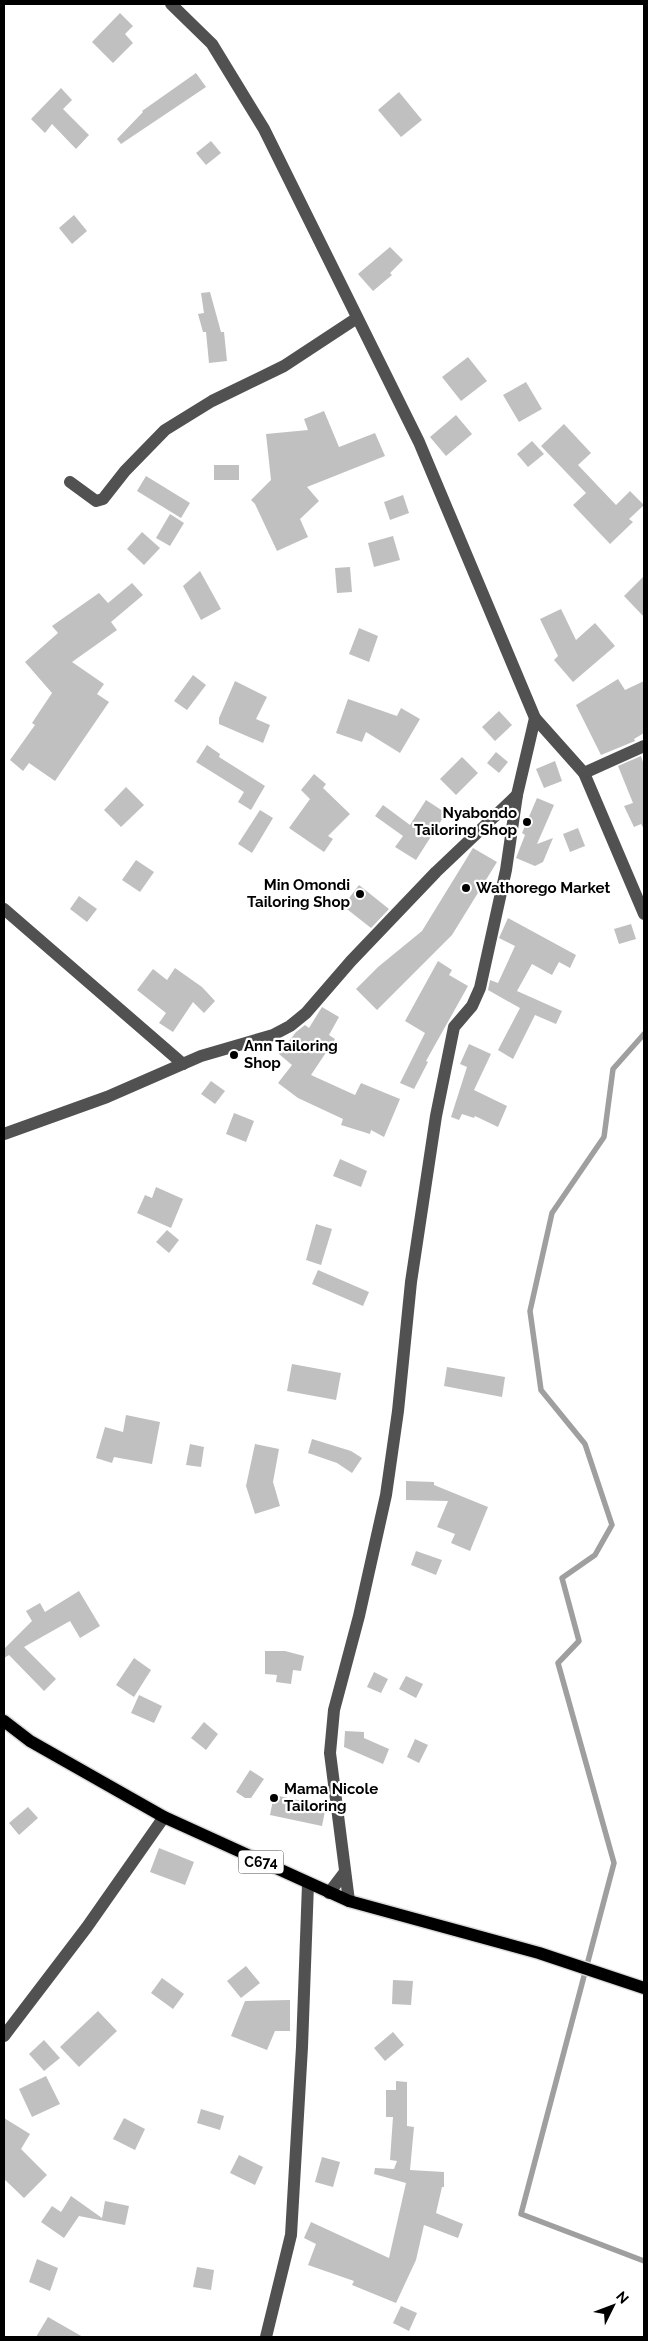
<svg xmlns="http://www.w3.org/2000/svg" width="648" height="2341" font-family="Raleway,sans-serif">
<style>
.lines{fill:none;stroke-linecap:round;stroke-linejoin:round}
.stream{stroke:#9f9f9f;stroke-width:5.5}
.building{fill:#c0c0c0}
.major-casing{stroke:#dbdbdb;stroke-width:15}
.minor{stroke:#515151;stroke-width:12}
.major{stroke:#000;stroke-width:12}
.poi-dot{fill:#000;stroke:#fff;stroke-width:2}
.labels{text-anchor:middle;stroke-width:4.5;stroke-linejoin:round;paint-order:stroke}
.shield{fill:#fff;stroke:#4c4c4c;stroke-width:1}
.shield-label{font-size:14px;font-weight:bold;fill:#000}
.poi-label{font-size:15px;font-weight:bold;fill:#000;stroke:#fff;text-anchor:start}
</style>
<rect width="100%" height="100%" fill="#fff"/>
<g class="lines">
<path class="stream" d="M644 1034 613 1069 604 1137 552 1213 530 1311 541 1390 585 1444 612 1525 595 1555 562 1578 579 1641 558 1663 614 1863 521 2214 644 2261"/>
</g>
<g class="building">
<path d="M120 13 133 26 125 34 133 43 113 63 92 42Z"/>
<path d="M196 73 206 87 121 144 117 139 143 112 142 111Z"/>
<path d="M61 88 72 100 63 109 89 135 76 149 52 124 45 133 31 119Z"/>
<path d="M399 92 422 120 401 137 378 110Z"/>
<path d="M211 141 221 153 206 165 196 153Z"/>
<path d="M74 215 87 231 72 244 59 228Z"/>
<path d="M390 247 403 260 390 273 392 275 373 291 358 274Z"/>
<path d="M210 292 221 332H224L227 361 209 363 206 332H203L198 314 204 313 201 293Z"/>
<path d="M468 357 487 381 461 401 442 377Z"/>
<path d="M526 382 542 409 519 422 503 395Z"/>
<path d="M324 411 339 447 375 433 385 456 307 487 319 501 300 519 308 537 277 551 255 504 251 500 271 480 266 434 308 430 304 419Z"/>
<path d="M456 415 472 434 446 456 430 437Z"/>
<path d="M564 424 591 453 578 465 616 505 630 491 644 505 629 519 633 522 610 544 573 505 586 493 541 446Z"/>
<path d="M532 441 544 454 528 467 517 454Z"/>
<rect x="214" y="465" width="25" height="15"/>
<path d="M146 476 190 503 181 518 137 491Z"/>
<path d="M403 495 409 513 390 520 384 502Z"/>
<path d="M170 514 184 523 170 546 156 538Z"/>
<path d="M142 532 160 548 144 565 127 549Z"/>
<path d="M393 536 400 560 374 567 368 543Z"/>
<path d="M350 567 352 592 337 593 335 568Z"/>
<path d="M200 571 221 609 201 620 183 586Z"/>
<path d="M644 576V617L624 596Z"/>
<path d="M132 583 143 595 111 622 117 630 72 662 104 684 97 694 109 702 55 781 29 763 23 771 10 760 35 725 32 723 52 693 25 662 58 633 52 626 99 593 108 603Z"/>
<path d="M561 609 576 640 595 623 615 646 573 682 554 660 558 656 540 619Z"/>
<path d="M359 628 378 636 369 662 349 654Z"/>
<path d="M193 675 206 685 187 710 174 701Z"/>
<path d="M618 679 625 690 644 681V733L634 739 635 741 601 755 576 705Z"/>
<path d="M235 681 267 697 256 719 270 725 263 743 219 724V718Z"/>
<path d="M348 699 397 716 401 708 420 719 400 753 366 732 362 742 336 733Z"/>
<path d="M499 711 512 725 495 741 482 727Z"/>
<path d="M207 745 220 754 219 757 265 786 251 810 238 802 244 792 196 762Z"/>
<path d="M496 752 508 762 499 773 487 763Z"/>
<path d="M641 756 644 765V829L641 824 634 827 624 806 633 803 618 766Z"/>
<path d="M462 757 478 773 456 795 440 779Z"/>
<path d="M555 761 562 781 544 788 536 769Z"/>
<path d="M314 774 326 784 323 788 350 814 328 836 333 839 324 852 289 828 310 799 301 790Z"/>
<path d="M126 787 144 805 121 827 104 810Z"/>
<path d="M537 798 554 805 537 844 553 838 543 862 535 866 516 858 525 835 522 833Z"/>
<path d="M426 800 446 813 416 860 395 847 403 836 375 816 383 805 410 825Z"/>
<path d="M260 810 273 818 252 853 238 844Z"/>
<path d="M578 828 585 846 570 852 563 834Z"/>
<path d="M473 848 497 862 452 935 377 1010 356 989 378 967 422 931Z"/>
<path d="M136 860 154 872 140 892 122 880Z"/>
<path d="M359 885 389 909 371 928 343 906Z"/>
<path d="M79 896 97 909 87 922 70 909Z"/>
<path d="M508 918 576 955 570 968 559 962 552 975 532 964 517 991 562 1011 556 1024 535 1015 513 1059 498 1050 520 1008 488 990 490 980 498 983 515 946 499 938Z"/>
<path d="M631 924 636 939 619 944 614 929Z"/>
<path d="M438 961 452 970 449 975 468 986 426 1061 428 1062 414 1089 400 1083 425 1033 405 1021Z"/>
<path d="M175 968 202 987 215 1001 204 1013 193 1002 173 1032 159 1023 166 1013 137 990 153 969 167 980Z"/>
<path d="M322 1007 339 1017 329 1035 335 1039 311 1075 355 1095 361 1083 400 1099 384 1137 371 1130 370 1134 341 1125 343 1119 298 1098 278 1083 292 1065 279 1054 296 1032 305 1025 309 1028Z"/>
<path d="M469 1044 491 1054 474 1090 507 1106 498 1127 475 1116 474 1118 462 1114 459 1120 451 1117 467 1067 460 1064Z"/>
<path d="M211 1081 225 1091 215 1104 201 1094Z"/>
<path d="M234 1113 254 1121 246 1142 226 1134Z"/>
<path d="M340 1159 367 1171 361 1187 333 1176Z"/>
<path d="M156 1187 183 1199 171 1228 137 1213 145 1195 152 1198Z"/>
<path d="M316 1224 332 1229 321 1265 306 1260Z"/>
<path d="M167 1230 179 1240 169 1253 156 1242Z"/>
<path d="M318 1270 369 1292 363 1306 312 1284Z"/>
<path d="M292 1364 341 1373 336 1400 287 1391Z"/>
<path d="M447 1367 505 1377 502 1397 444 1386Z"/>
<path d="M126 1415 160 1422 152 1464 114 1457 112 1463 96 1458 105 1427 123 1432Z"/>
<path d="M312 1439 351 1451 362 1458 352 1473 337 1463 308 1453Z"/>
<path d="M190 1444 204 1447 201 1467 186 1465Z"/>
<path d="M255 1444 279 1449 273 1482 280 1506 255 1514 246 1486Z"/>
<path d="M406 1481 434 1482V1485L488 1507 470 1551 451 1543 455 1534 437 1527 448 1501 406 1500Z"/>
<path d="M416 1551 442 1560 436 1575 411 1565Z"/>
<path d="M79 1591 100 1626 80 1638 70 1621 24 1647 56 1679 44 1691 9 1655 4 1658V1649L32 1621 26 1611 40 1603 45 1612Z"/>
<path d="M265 1651H285L304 1656 301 1671 293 1670 291 1684 276 1682 277 1675 265 1674Z"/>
<path d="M134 1658 151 1670 134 1697 116 1685Z"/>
<path d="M374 1672 388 1679 381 1693 367 1687Z"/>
<path d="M406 1676 423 1684 416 1698 399 1689Z"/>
<path d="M139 1695 162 1706 154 1723 131 1713Z"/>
<path d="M204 1722 218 1734 206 1750 191 1738Z"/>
<path d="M345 1731 364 1732V1738L389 1749 383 1764 344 1747Z"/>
<path d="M415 1739 428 1745 419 1763 407 1757Z"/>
<path d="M250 1770 264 1779 251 1798H245L236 1792Z"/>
<path d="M274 1795 326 1806 322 1826 270 1815Z"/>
<path d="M28 1807 38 1818 19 1835 9 1823Z"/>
<path d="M159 1848 194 1862 185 1885 150 1872Z"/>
<path d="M246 1966 260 1983 241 1998 227 1981Z"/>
<path d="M162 1978 184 1994 173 2009 151 1993Z"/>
<path d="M393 1980 413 1981 411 2005 392 2004Z"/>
<path d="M290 2000V2031H275L267 2050 231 2036 245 2001Z"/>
<path d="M98 2011 117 2031 79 2067 60 2047Z"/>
<path d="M393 2032 404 2045 385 2061 374 2048Z"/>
<path d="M44 2040 60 2058 44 2071 29 2054Z"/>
<path d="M46 2076 60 2104 32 2117 19 2089Z"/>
<path d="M396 2081 407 2082V2126L414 2127 410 2170 444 2172V2187H442L436 2213 463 2224 458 2238 424 2225 416 2260 396 2303 352 2285 354 2281 308 2265 316 2244 304 2238 311 2222 389 2258 406 2183 374 2174 375 2168 394 2169 397 2161 390 2160 393 2117H386V2090H396Z"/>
<path d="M201 2109 224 2116 220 2130 197 2123Z"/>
<path d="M4 2118 30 2134 21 2149 47 2175 24 2198 4 2179Z"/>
<path d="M124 2118 145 2129 135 2150 113 2139Z"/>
<path d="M239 2155 263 2167 255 2185 230 2173Z"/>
<path d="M322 2157 340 2162 333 2187 315 2182Z"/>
<path d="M71 2196 102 2218 105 2201 129 2206 125 2225 79 2216 64 2238 41 2222 52 2206 61 2212Z"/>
<path d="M37 2259 58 2268 50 2291 29 2282Z"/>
<path d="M197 2267 214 2270 211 2290 193 2287Z"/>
<path d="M401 2306 417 2313 409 2331 393 2323Z"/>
<path d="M48 2317 83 2337H36Z"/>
</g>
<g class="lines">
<defs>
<path id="major" d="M4 1721 30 1741 164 1817 349 1901 539 1953 644 1988"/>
</defs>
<use href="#major" class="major-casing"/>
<g class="minor">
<path d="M171 4 212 44 264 129 419 442 535 718 584 773 644 914"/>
<path d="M70 482 96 501 103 499 125 471 165 430 212 401 284 366 357 318"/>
<path d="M584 773 644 746"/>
<path d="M4 909 183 1064"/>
<path d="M4 1134 107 1097 201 1056 273 1035 290 1026 306 1013 351 961 436 872 517 795"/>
<path d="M329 1893 345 1872"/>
<path d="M349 1901 330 1753 334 1710 359 1616 386 1495 398 1411 411 1282 436 1116 454 1027 472 1006 480 988 506 870 517 795 535 718"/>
<path d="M4 2036 87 1927 164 1817"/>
<path d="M266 2337 291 2235 302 2047 308 1884"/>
</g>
<use href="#major" class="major"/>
</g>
<g class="poi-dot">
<circle cx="527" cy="822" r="5"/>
<circle cx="466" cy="888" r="5"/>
<circle cx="360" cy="894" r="5"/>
<circle cx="234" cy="1055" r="5"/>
<circle cx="274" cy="1798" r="5"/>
</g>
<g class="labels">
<rect class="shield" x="238.5" y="1850.5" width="45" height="23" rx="4"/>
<g class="shield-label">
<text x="261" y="1867">C674</text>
</g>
<g class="poi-label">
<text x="517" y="818" text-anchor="end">Nyabondo<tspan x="517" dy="17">Tailoring Shop</tspan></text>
<text x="350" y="890" text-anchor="end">Min Omondi<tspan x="350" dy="17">Tailoring Shop</tspan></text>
<text x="476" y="893">Wathorego Market</text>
<text x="244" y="1051">Ann Tailoring<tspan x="244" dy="17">Shop</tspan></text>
<text x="284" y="1794">Mama Nicole<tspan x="284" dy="17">Tailoring</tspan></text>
</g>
</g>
<rect width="648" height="2341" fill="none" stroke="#000000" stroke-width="10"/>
<g transform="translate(613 2306) rotate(48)" stroke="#ffffff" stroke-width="4" paint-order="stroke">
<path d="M0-4L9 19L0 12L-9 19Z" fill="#000000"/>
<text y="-8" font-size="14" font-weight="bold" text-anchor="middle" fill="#000000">N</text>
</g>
</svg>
